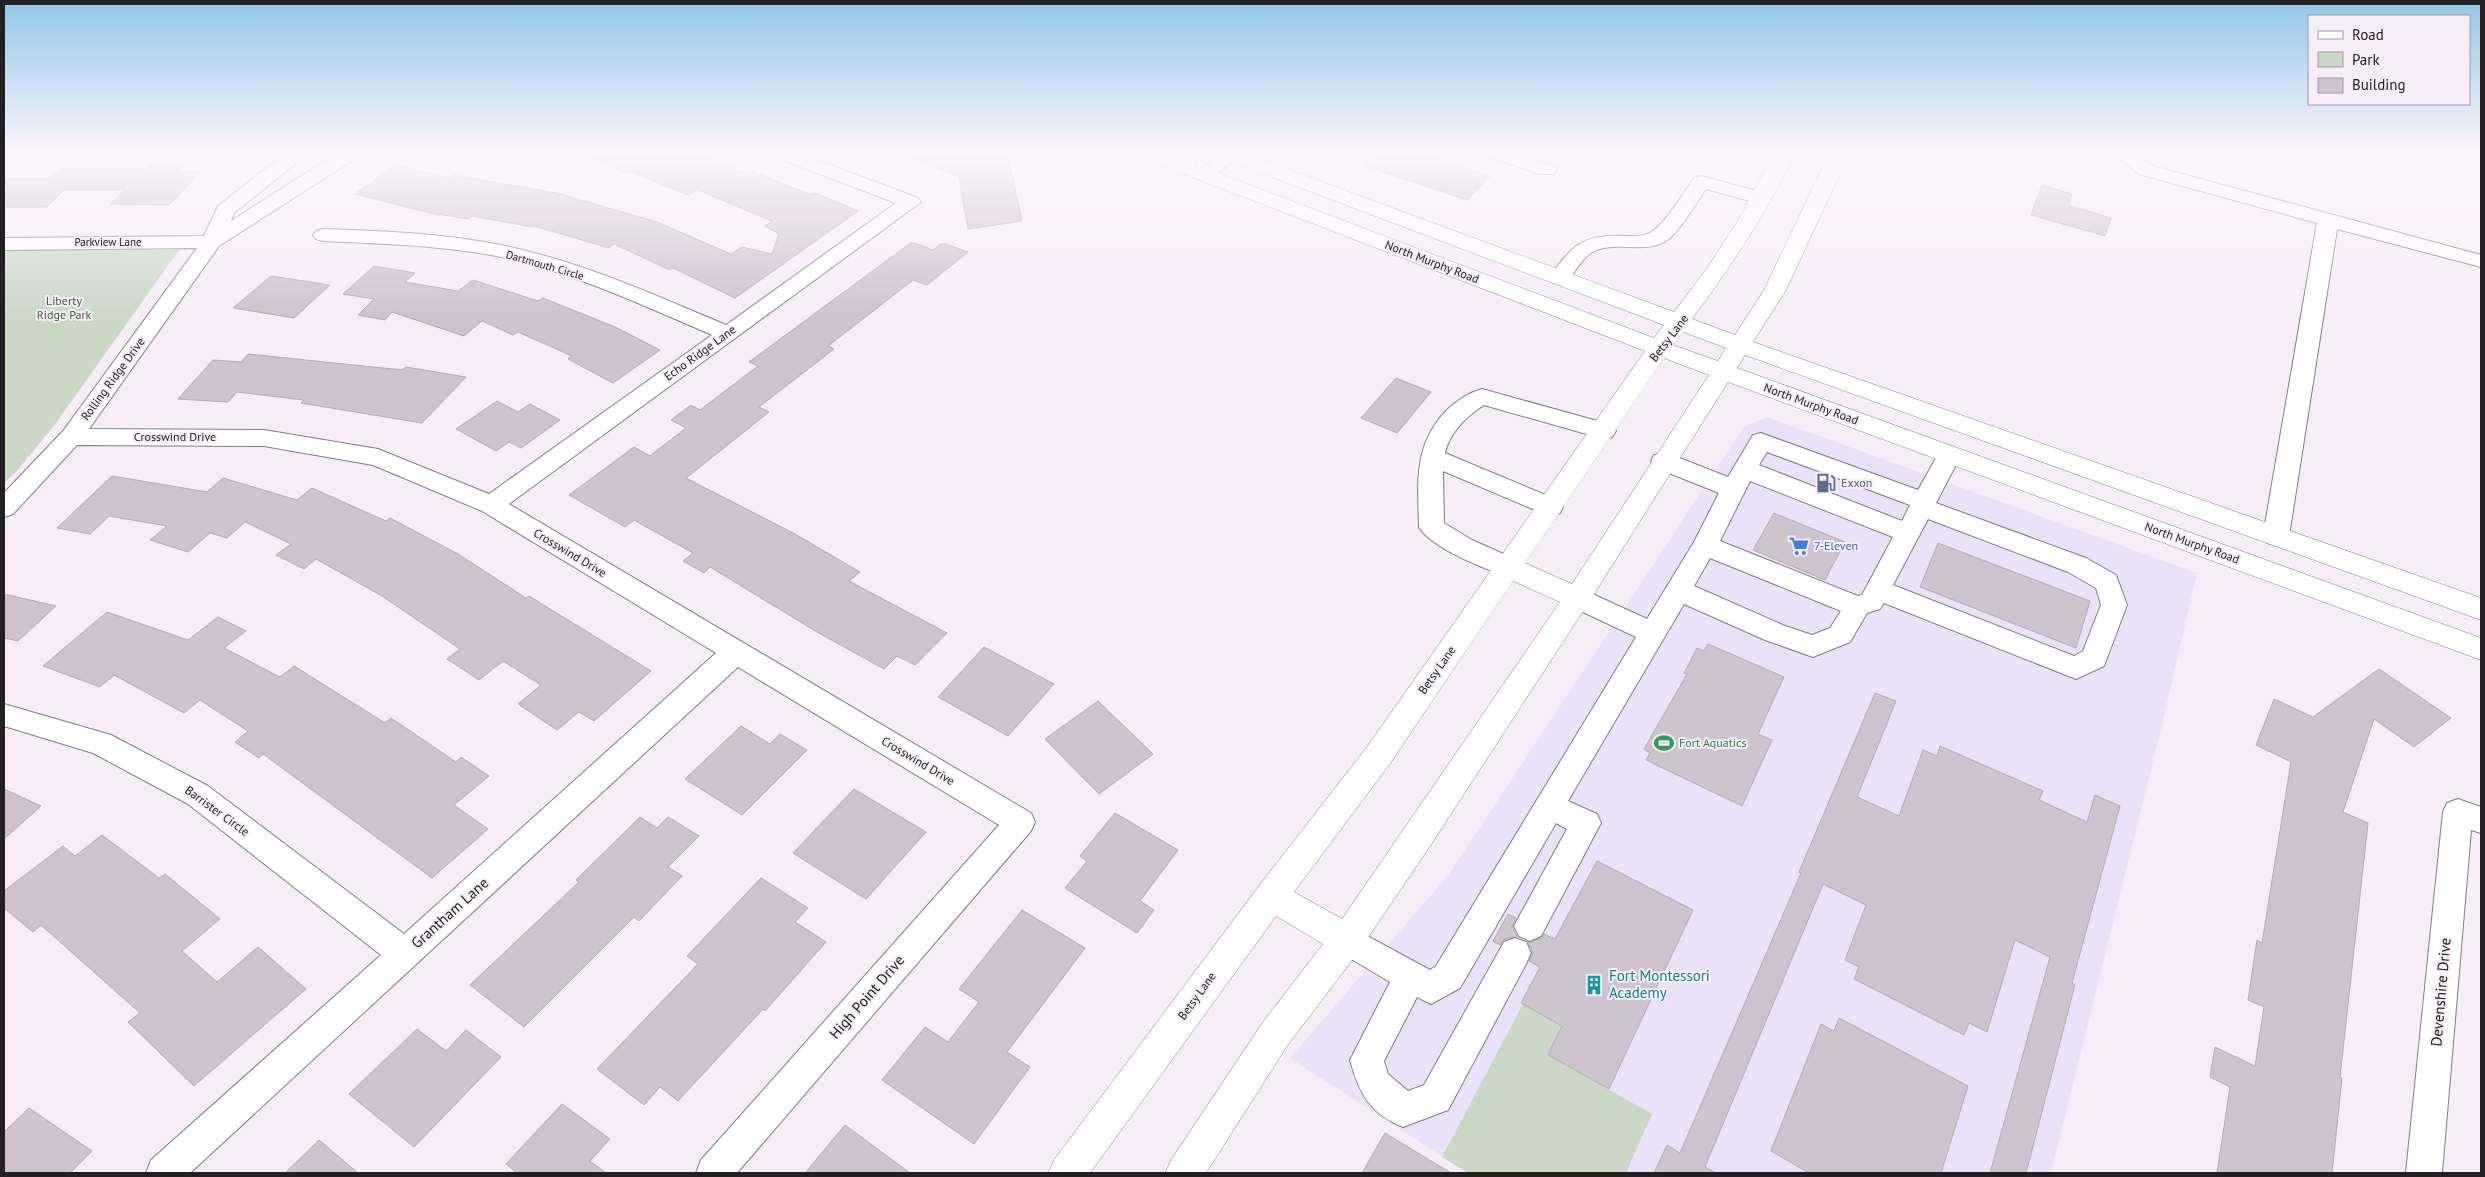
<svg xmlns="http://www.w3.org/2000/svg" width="2485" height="1177" font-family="'PT Sans',sans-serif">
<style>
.commercial{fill:#eae2f8}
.green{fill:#c9d9c6}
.building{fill:#cdc4ce;stroke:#b3abb4}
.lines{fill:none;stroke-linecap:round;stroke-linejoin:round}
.minor-casing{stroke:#847c85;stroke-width:2}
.major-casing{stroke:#847c85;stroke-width:1}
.minor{fill:#fff;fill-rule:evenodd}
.major{fill:#fff;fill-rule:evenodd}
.labels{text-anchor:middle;stroke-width:4;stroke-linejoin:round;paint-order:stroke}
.far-street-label{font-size:11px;fill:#232024;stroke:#f6edf7}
.street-label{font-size:12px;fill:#232024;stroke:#f6edf7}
.park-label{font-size:12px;fill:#3b5f35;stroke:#f6edf7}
.service-label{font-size:12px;fill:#4e5e75;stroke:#f6edf7;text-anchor:start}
.shop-label{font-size:12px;fill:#366cbe;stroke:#f6edf7;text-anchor:start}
.leisure-label{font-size:12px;fill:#27864d;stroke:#f6edf7;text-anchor:start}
.near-street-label{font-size:15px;fill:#232024;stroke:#f6edf7}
.near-culture-label{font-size:15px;fill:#0d838f;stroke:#f6edf7;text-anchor:start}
</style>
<rect width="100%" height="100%" fill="#f6edf7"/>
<path class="commercial" d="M1767 417 2197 573 2160 733 2051 1173H1468L1290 1058 1450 873 1744 427Z"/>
<g class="green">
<path d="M44 248 179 250 56 423 16 472 4 483V249Z"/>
<path d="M1523 1004 1562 1026 1548 1055 1652 1114 1626 1173H1468L1442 1157Z"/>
</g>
<g class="building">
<path d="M575 152H691L747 174 752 171 811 195 815 193 858 211 735 298 673 268 670 270 614 244 609 248 534 226 532 227 472 216 468 219 430 213 355 194 396 165 450 178 454 175 557 193 657 222 731 254 742 247 772 254 779 234 765 226 772 221 698 190 688 195 632 172 628 174Z"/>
<path d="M897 152H1007L1022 221 968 229 959 177Z"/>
<path d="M1379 152H1420L1490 176 1467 200 1365 166Z"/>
<path d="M149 165H184L178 171 200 172 169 205 111 204 125 190H64L47 207H4V178H51L61 169H145Z"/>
<path d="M2042 185 2072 194 2068 205 2111 218 2105 236 2031 215Z"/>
<path d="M912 242 933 250 941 244H946L968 252 927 285 913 280 828 346 834 349 759 407 769 412 686 478 795 534 860 572 849 581 947 633 915 665 897 656 884 669 817 632 710 567 704 573 683 561 693 553 634 520 625 527 569 495 634 447 650 456 686 428 671 420 691 405 700 410 758 366 749 362Z"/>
<path d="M374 266 415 273 405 282 458 291 473 280 538 301 543 298 615 327 660 350 613 383 568 359 572 356 518 332 513 335 482 321 464 336 392 312 385 320 358 315 374 299 343 294Z"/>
<path d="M271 276 330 285 294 318 233 308Z"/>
<path d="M248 354 402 370 406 367 466 377 422 423 301 403 304 400 237 392 228 402 178 399 213 360 241 362Z"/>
<path d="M1396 378 1431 392 1397 433 1361 418Z"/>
<path d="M497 401 518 412 530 404 560 420 521 448 509 442 496 451 456 429Z"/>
<path d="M112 476 207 492 223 478 297 500 312 488 386 521 390 518 458 554 526 598 529 596 651 671 594 721 579 712 557 730 518 704 541 685 503 661 479 680 447 659 460 649 382 596 316 559 304 569 276 555 291 544 245 522 227 538 210 533 188 552 150 540 167 526 109 516 90 534 57 528Z"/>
<path d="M1774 513 1845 542 1825 580 1753 550Z"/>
<path d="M1938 543 2090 601 2076 648 1920 587Z"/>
<path d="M4 594 56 606 18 641 4 638Z"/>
<path d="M107 612 188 640 218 617 246 631 224 648 280 677 294 666 385 723 391 718 456 762 461 757 489 776 454 805 488 829 432 878 263 754 259 758 235 742 248 731 200 700 184 713 114 675 100 687 43 666Z"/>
<path d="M1708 644 1784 677 1758 734 1772 740 1742 806 1646 760 1650 753 1644 749 1687 674 1684 673 1697 648 1704 651Z"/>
<path d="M984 647 1054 684 1008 736 938 697Z"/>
<path d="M2379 669 2451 718 2414 747 2374 719 2343 812 2368 823 2340 1077 2342 1078 2332 1173H2217L2230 1087 2210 1077 2215 1047 2255 1066 2264 1007 2248 1000 2257 940 2262 943 2291 762 2256 745 2274 699 2313 717Z"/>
<path d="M1875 693 1896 701 1857 797 1899 816 1923 750 1937 756 1940 746 2043 791 2039 800 2087 822 2095 795 2120 806 2072 983 2075 985 2026 1173H1990L2050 957 2015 940 1987 1032 1969 1023 1964 1035 1854 979 1859 967 1845 960 1866 905 1823 884 1705 1167 1716 1173H1654L1667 1145 1680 1153 1801 873 1799 872Z"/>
<path d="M1098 701 1153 754 1099 794 1045 739Z"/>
<path d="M741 726 770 744 780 734 807 750 742 815 685 779Z"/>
<path d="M4 789 41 806 4 839Z"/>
<path d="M854 789 926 832 866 899 793 853Z"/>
<path d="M1115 813 1178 850 1140 901 1154 910 1137 933 1065 888 1087 861 1080 856Z"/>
<path d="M640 817 657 828 668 817 699 836 668 867 682 876 639 921 634 917 524 1027 470 985 579 882 576 880Z"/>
<path d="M102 835 159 878 165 874 220 919 182 951 217 982 258 947 306 989 194 1086 128 1022 140 1013 41 925 33 932 4 908V891L63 846 75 856Z"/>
<path d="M1597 861 1693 910 1609 1089 1548 1055 1562 1026 1521 1003 1540 967 1529 961 1533 952 1528 942 1542 938 1544 934 1555 939Z"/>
<path d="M761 878 808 908 795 922 826 942 765 1011 763 1009 678 1101 660 1087 644 1105 597 1069 698 964 687 956Z"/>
<path d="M1022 910 1085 948 1007 1052 1030 1067 974 1144 882 1080 925 1027 948 1042 979 1002 959 989Z"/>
<path d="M1508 914 1516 918 1512 927 1517 937 1503 940 1500 945 1493 941Z"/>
<path d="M1839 1018 1968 1086 1941 1173H1809L1771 1151 1821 1024 1834 1031Z"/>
<path d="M417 1029 446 1051 466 1030 501 1057 414 1147 349 1094Z"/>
<path d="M562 1104 610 1139 590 1161 606 1173H517L506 1164Z"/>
<path d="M29 1108 92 1151 70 1173H4V1132Z"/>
<path d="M845 1125 910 1173H805Z"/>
<path d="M1385 1133 1451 1173H1362Z"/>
<path d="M319 1140 358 1173H285Z"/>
</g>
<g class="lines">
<defs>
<g id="minor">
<path d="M287 152H310L234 213 231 221 339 152H362L359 156 219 246 89 429 264 430 378 449 489 494 712 335C644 306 574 273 501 257 443 245 382 244 323 241L316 239 313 235 316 231 323 229C382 231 442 233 501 245 579 261 653 294 726 325L896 203 772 156 770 152H796L918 198 921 202 509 504 1031 813 1035 822 1031 831 737 1173H696L701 1160 999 825 738 667 190 1173H146L151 1160 381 955 188 804 93 753 4 726V704L111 735 208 786 404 934 716 653 482 511 373 465 264 446 77 445 13 514 4 517V493L63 431 197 248 4 250V238L204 236 218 206Z"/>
<path d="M1184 152H1206L1187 169H1173L1170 165Z"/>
<path d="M1221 152H1242L1212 179H1198L1195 175Z"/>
<path d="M1484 152H1512L1554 166 1557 170 1554 174H1540L1487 156Z"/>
<path d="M2111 152H2132L2153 166 2481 255V267L2337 229 2289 536 2285 543 2276 545 2267 543 2263 536 2317 223 2139 174Z"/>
<path d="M1701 176 1768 194 1771 198 1768 202 1761 204 1706 189C1697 202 1680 230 1669 239 1646 257 1611 237 1588 255 1580 262 1574 273 1567 283L1560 284 1553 283 1549 278C1572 245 1583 234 1625 236 1635 236 1646 237 1654 230 1666 222 1685 191 1694 178Z"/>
<path d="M1482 389 1612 425 1616 431 1612 437 1604 439 1484 405C1467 416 1450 432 1445 453L1560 501 1563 507 1560 513 1551 516 1542 513 1443 471 1444 523 1472 540 1517 560 1521 567 1517 574 1508 577C1485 569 1431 548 1419 527 1418 483 1413 446 1446 411 1456 401 1468 393 1482 389Z"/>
<path d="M1761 433 1918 490 1941 449 1949 447 1957 449 1961 455 1936 503 2086 558 2116 575 2127 605 2104 666 2076 679 1884 603 1880 609 1867 613 1850 642 1813 657 1765 640 1684 604 1568 801 1597 814 1601 823 1541 936 1530 941 1519 936 1514 926 1567 829 1556 823 1460 988 1431 1004 1417 997 1384 1061 1388 1074 1408 1091 1424 1085 1504 942 1515 938 1526 942 1531 953 1526 964 1448 1110 1403 1127C1369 1113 1359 1093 1350 1060L1390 982 1336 950 1331 940 1336 930 1347 925 1430 970 1436 966 1636 637 1568 605 1564 598 1568 591 1577 588 1586 591 1647 619 1694 542 1719 493 1654 467 1651 461 1654 455 1663 453 1672 455 1728 477 1753 435ZM1767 452 1910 505 1902 521 1759 465ZM1750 481 1893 537 1862 595 1858 596 1720 541ZM1928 519 2068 572 2096 588 2101 605 2083 651 2074 656 1893 585ZM1710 558 1841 611 1830 628 1812 635 1785 626 1694 586Z"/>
<path d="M2458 799 2481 807V833L2471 830 2442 1173H2406L2443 812 2447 803Z"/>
</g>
<path id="major" d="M1134 152H1162L1654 338 1664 325 1216 156 1213 152H1241L1674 312 1708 267 1739 219 1775 152H1795C1768 212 1731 266 1692 319L1735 335 1764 290 1830 152H1850L1786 290 1753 342 2481 598V620L1745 355 1737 368 2481 638V660L1728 382 1587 605 1430 846 1359 951 1287 1046 1206 1173H1165L1171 1160 1263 1022 1323 944 1276 916 1090 1173H1048L1054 1160 1259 886 1367 747 1645 351 1137 156ZM1683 332 1726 348 1718 361 1673 345ZM1664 358 1709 375 1572 584 1525 563ZM1513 581 1560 602 1342 919 1294 892 1389 765Z"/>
</defs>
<use href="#minor" class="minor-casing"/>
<use href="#major" class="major-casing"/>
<use href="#minor" class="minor"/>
<use href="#major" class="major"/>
</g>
<linearGradient id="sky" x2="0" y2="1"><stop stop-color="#93c6e8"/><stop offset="0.48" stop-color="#fbf7fb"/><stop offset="1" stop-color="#fbf7fb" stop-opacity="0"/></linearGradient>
<rect width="2485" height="317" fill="url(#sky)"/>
<defs>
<symbol id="fuel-bare" viewBox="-9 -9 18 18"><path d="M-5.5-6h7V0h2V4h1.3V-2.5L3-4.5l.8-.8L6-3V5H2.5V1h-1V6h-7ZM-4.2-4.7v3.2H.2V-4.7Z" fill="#5c6f8a" stroke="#f6edf7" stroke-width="2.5" paint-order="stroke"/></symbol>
<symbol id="supermarket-bare" viewBox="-9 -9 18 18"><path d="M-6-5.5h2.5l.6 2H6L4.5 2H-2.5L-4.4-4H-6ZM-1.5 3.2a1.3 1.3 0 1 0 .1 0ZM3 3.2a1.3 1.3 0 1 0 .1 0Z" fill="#3f7fe0" stroke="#f6edf7" stroke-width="2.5" paint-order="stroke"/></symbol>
<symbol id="stadium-bare" viewBox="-9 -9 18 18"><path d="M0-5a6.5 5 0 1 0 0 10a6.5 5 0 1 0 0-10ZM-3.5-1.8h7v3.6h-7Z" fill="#2e9e5b" stroke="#f6edf7" stroke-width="2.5" paint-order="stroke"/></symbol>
<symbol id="building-bare" viewBox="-9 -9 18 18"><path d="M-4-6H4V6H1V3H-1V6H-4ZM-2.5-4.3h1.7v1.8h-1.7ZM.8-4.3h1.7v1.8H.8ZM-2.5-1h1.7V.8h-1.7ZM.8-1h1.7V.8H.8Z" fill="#0f9aa8" stroke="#f6edf7" stroke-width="2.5" paint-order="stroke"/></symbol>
</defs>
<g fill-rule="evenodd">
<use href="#fuel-bare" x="1812" y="469" width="28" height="28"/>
<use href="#supermarket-bare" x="1785" y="532" width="28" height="28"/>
<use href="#stadium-bare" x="1650" y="729" width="28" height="28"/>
<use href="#building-bare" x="1580" y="971" width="28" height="28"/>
</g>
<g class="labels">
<g class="far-street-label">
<text x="108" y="246">Parkview Lane</text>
<text transform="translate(545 265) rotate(16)" y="4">Dartmouth Circle</text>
</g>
<g class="street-label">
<text transform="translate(1432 262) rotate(21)" y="4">North Murphy Road</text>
<text transform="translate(1669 338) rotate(-53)" y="4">Betsy Lane</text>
<text transform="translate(700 353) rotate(-36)" y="4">Echo Ridge Lane</text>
<text transform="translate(113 379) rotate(-54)" y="4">Rolling Ridge Drive</text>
<text transform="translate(1811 404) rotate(20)" y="4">North Murphy Road</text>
<text x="175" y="441">Crosswind Drive</text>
<text transform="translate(2192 543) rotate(20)" y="4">North Murphy Road</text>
<text transform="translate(570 553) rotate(31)" y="4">Crosswind Drive</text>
<text transform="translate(1437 670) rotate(-55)" y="4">Betsy Lane</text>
<text transform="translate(918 761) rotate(31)" y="4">Crosswind Drive</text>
<text transform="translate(217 811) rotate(36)" y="4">Barrister Circle</text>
<text transform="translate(1197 996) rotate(-54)" y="4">Betsy Lane</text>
</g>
<g class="park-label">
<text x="64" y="305">Liberty<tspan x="64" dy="14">Ridge Park</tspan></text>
</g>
<g class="service-label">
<text x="1841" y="487">Exxon</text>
</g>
<g class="shop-label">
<text x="1814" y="550">7-Eleven</text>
</g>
<g class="leisure-label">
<text x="1679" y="747">Fort Aquatics</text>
</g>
<g class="near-street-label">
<text transform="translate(450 913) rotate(-42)" y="5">Grantham Lane</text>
<text transform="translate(2441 992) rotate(-85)" y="5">Devenshire Drive</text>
<text transform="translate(867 997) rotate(-49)" y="5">High Point Drive</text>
</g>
<g class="near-culture-label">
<text x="1609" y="981">Fort Montessori<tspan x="1609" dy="17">Academy</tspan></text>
</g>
</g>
<rect width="2485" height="1177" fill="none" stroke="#232024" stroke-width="10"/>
<rect x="2308" y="15" width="162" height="90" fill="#f6edf7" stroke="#a29ba3"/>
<rect x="2318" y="31" width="25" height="8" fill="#ffffff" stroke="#a29ba3"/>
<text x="2352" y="40" font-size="15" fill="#232024">Road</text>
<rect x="2318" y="52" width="25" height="15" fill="#c9d9c6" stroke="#a29ba3"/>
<text x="2352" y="65" font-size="15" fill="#232024">Park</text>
<rect x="2318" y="78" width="25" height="15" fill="#cdc4ce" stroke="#a29ba3"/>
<text x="2352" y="90" font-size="15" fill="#232024">Building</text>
</svg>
